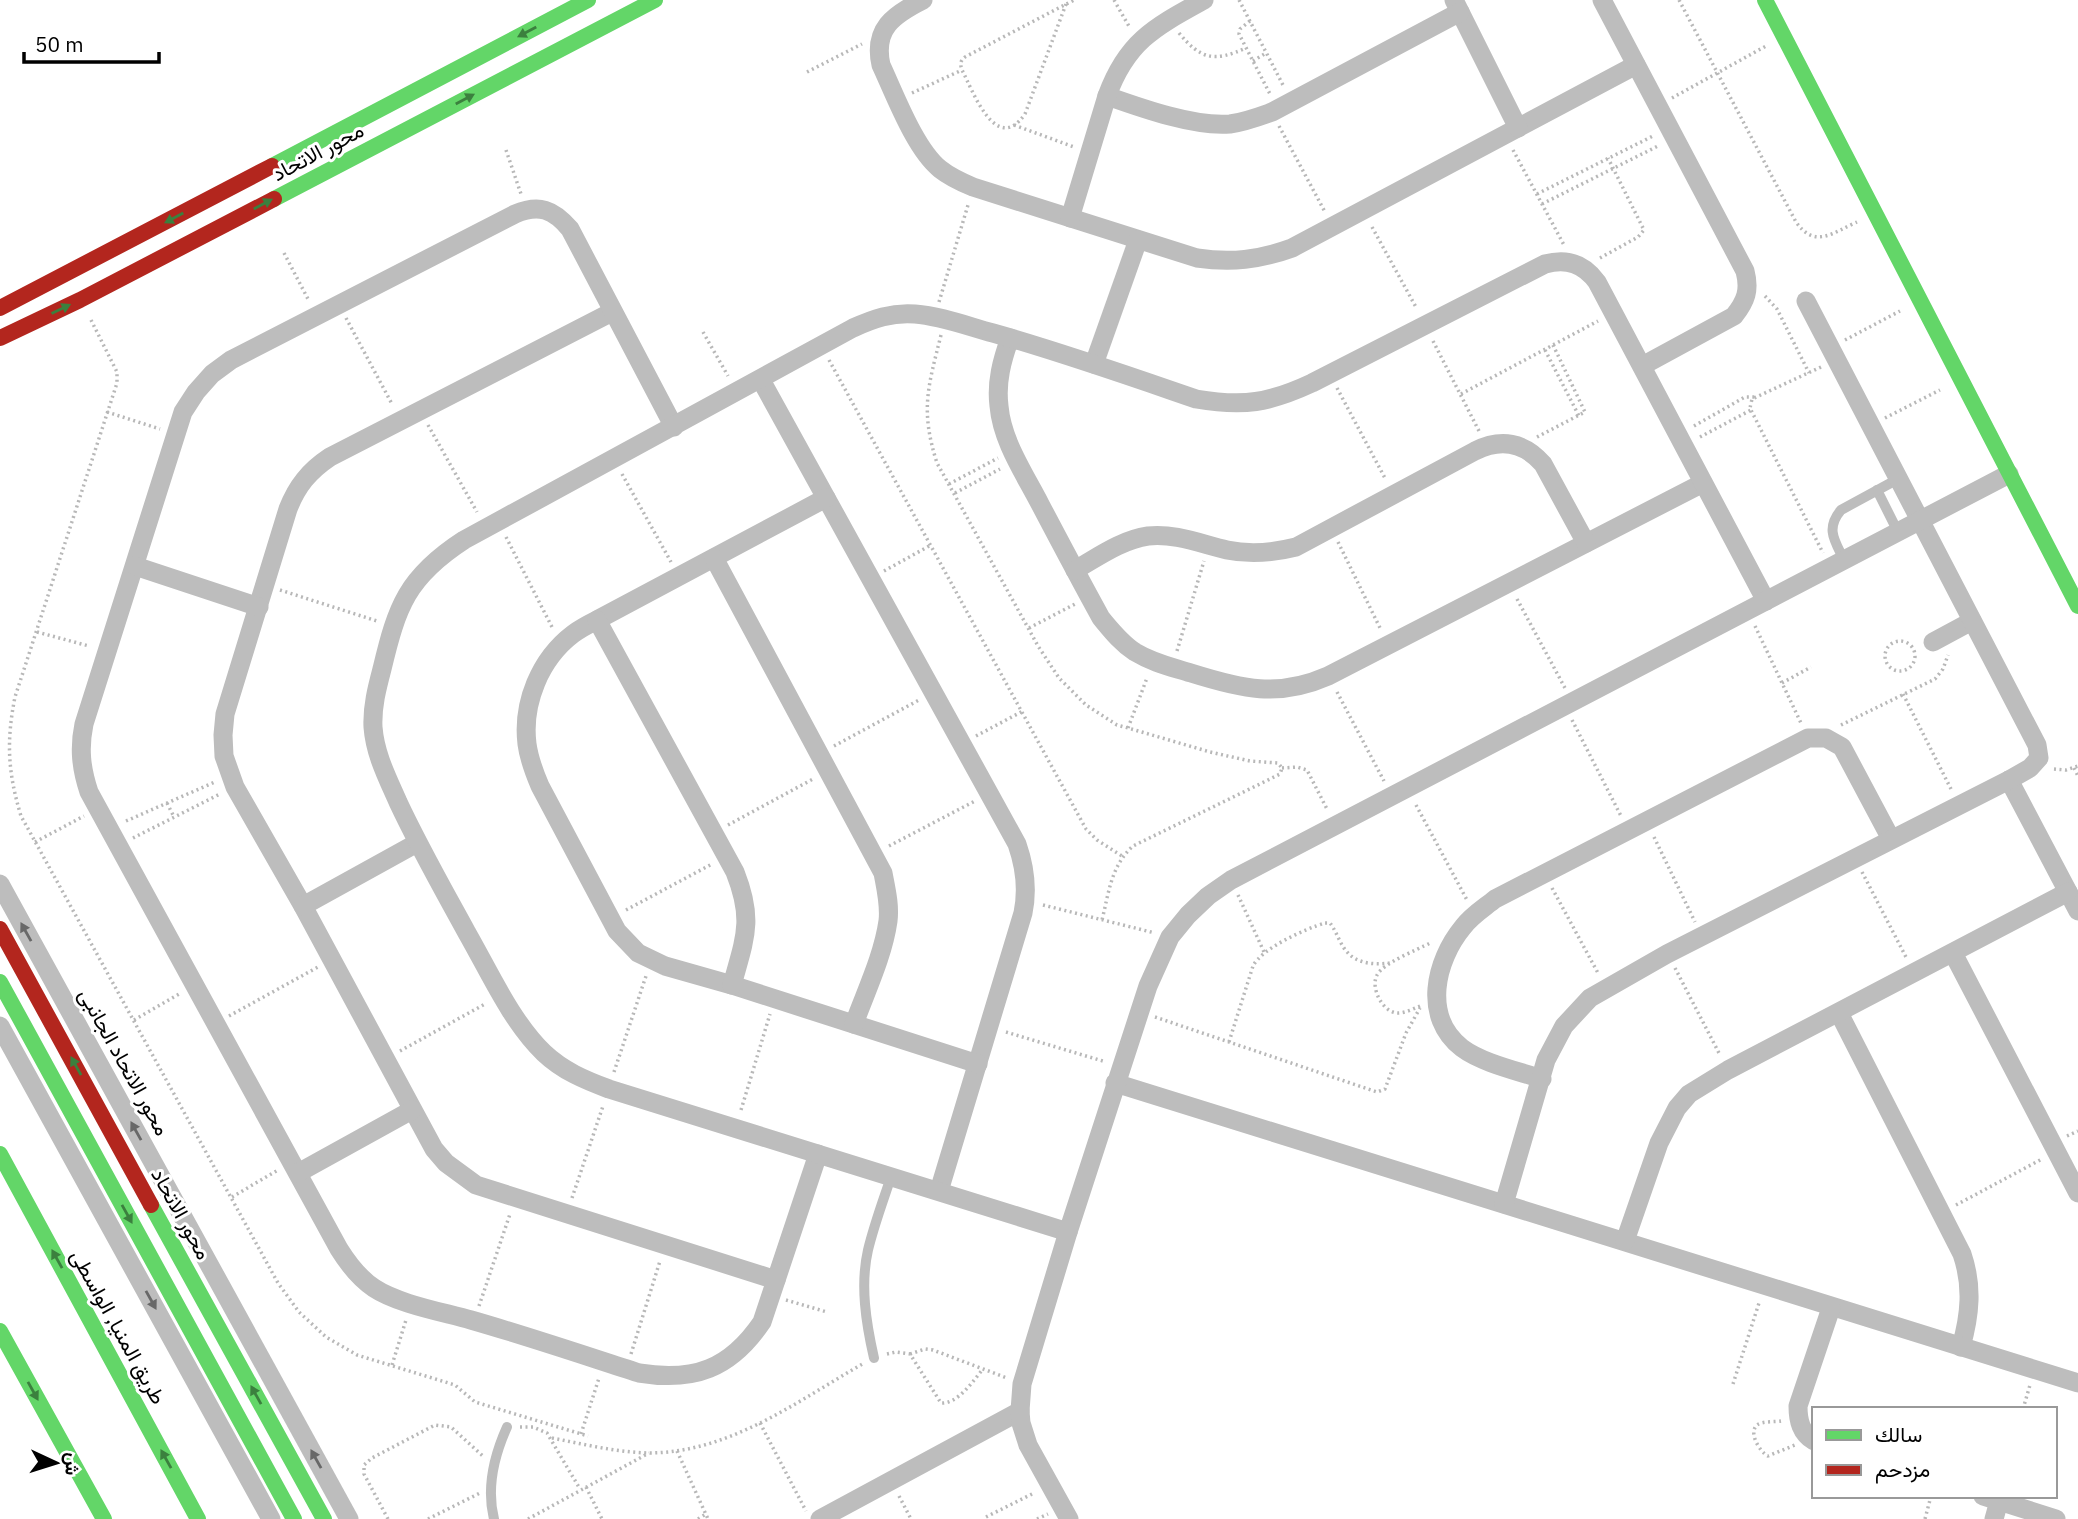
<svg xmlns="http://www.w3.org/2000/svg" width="2078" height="1519" font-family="'IBM Plex Sans',Vazirmatn,sans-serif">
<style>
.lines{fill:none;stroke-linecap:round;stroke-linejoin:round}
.path{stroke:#b8b8b8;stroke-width:3.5;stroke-dasharray:2 3.5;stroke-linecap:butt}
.lane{stroke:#bdbdbd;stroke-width:10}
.street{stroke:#bdbdbd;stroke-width:19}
.fast{stroke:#63d668;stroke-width:16}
.jam{stroke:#b3261e;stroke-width:16}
.oneway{fill:#3b803e}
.oneway2{fill:#686868}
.labels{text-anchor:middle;stroke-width:6;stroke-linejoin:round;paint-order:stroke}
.street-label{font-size:21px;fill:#000;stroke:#fff}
</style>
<rect width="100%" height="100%" fill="#fff"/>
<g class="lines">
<g class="path">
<path d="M1114 0 1130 28"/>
<path d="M1239 0 1284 87"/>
<path d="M1679 0 1796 222C1815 249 1832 233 1857 222"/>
<path d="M1066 4 1025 114C996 156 973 91 962 70 960 64 960 61 965 57L1074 0"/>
<path d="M1250 21 1240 29 1239 34 1270 94"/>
<path d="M1179 33C1201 60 1215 62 1246 48"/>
<path d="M1253 61 1266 53"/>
<path d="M807 72 862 44"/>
<path d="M912 93 962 70"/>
<path d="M1672 98 1766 46"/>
<path d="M1014 125 1074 147"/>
<path d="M1279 126 1325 212"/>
<path d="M506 150 521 194"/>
<path d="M1513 150 1564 245"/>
<path d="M1537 194 1655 135"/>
<path d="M1542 204 1660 145"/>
<path d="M1372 227 1417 309"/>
<path d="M284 253 309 301"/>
<path d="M1600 258 1638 237 1644 230 1608 158"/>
<path d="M1765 296 1777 309 1809 373"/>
<path d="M939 302 968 205"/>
<path d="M346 318 392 404"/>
<path d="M91 320 117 372V383L15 697C6 742 8 773 21 816L278 1283 299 1312 326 1337 357 1355 455 1385 475 1402 588 1436"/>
<path d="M703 332 728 376"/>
<path d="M941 335C928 387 920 410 937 463L1038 646 1059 678 1086 705 1117 725 1128 728 1210 752 1250 761 1278 763 1282 768 1280 774 1266 781 1133 846C1111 866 1109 892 1102 920"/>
<path d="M1845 340 1900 311"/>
<path d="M1433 341 1479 431"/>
<path d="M1545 350 1579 416"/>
<path d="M829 360 1086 829 1097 840 1122 856"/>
<path d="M1821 367 1752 399 1750 408 1823 553"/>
<path d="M1337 388 1386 480"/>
<path d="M1461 394 1598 321"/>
<path d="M107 412 160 429"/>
<path d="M1885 418 1940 390"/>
<path d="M428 425 477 512"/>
<path d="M1694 426 1745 397H1755"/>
<path d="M1537 437 1585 412 1553 345"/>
<path d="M1700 437 1751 410"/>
<path d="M622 474 671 562"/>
<path d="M949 484 998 458"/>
<path d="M955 493 1000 469"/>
<path d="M506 537 553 629"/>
<path d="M1338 542 1381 630"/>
<path d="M884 571 931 545"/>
<path d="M280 590 377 621"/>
<path d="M1517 599 1565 688"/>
<path d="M1755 626 1801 723"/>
<path d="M1029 628 1075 604"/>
<path d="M37 632 89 646"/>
<circle cx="1900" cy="656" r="15"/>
<path d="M1177 651 1204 561"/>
<path d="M1782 683 1811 667"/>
<path d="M1337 692 1384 781"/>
<path d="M1903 694 1951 789"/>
<path d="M1572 720 1621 816"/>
<path d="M1841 725 1935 679 1943 669 1948 655"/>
<path d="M1128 728 1147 678"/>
<path d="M976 736 1023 711"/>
<path d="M834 746 919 700"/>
<path d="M1282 768 1297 767 1307 770 1328 811"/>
<path d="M2074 768 2078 776"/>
<path d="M2054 769 2066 770 2078 766"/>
<path d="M167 803 174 817"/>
<path d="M1416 805 1467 900"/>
<path d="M126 821 215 782"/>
<path d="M728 825 813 779"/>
<path d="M1654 837 1695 922"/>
<path d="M133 838 220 794"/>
<path d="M35 842 84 816"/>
<path d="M889 846 975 801"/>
<path d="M1862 872 1907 959"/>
<path d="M1552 888 1598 973"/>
<path d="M1238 895 1264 952"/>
<path d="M1043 905 1155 933"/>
<path d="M626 910 712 864"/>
<path d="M1675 968 1720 1055"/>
<path d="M1420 1006C1413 1009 1405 1013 1398 1013 1383 1013 1370 988 1377 975 1383 963 1417 950 1430 943"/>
<path d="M229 1016 318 967"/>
<path d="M1155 1017 1377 1092 1385 1089 1406 1033 1420 1008"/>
<path d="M134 1020 181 993"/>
<path d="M1006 1032 1106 1062"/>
<path d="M1229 1042 1253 966C1262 948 1305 929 1325 923H1330C1337 932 1340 945 1348 953 1358 964 1376 965 1390 963"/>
<path d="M400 1051 485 1004"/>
<path d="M614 1072 646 976"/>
<path d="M741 1110 770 1014"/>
<path d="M2067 1136 2078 1131"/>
<path d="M232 1197 278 1170"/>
<path d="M572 1198 603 1106"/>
<path d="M1956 1205 2042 1159"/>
<path d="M786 1300 827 1312"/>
<path d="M479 1306 510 1214"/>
<path d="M631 1354 660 1261"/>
<path d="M887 1354 896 1352 910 1354 941 1403C958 1404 973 1381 983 1369"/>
<path d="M910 1354 925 1349 933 1350 1007 1378"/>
<path d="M392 1365 406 1320"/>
<path d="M1733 1384 1759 1303"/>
<path d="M2023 1409 2030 1385"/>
<path d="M1781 1421C1775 1422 1762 1421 1757 1425 1748 1433 1760 1452 1768 1456L1795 1445"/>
<path d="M760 1423 806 1511"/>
<path d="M520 1427H533L547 1433 580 1489"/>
<path d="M581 1434 599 1378"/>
<path d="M552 1438C583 1444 615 1452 648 1453 729 1453 796 1402 864 1363"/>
<path d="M677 1451 708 1519"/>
<path d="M586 1487 602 1519"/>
<path d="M899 1496 911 1519"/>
<path d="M986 1517 1034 1493"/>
<path d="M388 1519 364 1474V1465L372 1458 435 1425 451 1427 484 1457"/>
<path d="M428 1519 480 1493"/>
<path d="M528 1519 649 1453"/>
<path d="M698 1519 706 1514"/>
<path d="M1037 1519 1048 1514"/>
<path d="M1925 1519 1931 1496"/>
</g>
<g class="lane">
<path d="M1877 490 1898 532"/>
<path d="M1844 560C1835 541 1825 529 1841 510L1898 479"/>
<path d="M874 1358C866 1323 860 1285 868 1250 874 1225 883 1201 891 1177"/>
<path d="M494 1519C486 1487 494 1456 507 1427"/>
</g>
<g class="street">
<path d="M923 0C893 15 873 29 881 65 895 95 915 149 940 169 950 177 961 182 973 187L1197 258C1231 263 1259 260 1292 248L1636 65"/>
<path d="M1454 0 1518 128"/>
<path d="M1602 0 1745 271C1750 290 1746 301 1734 316L1642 366"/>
<path d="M1107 96C1141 108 1194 127 1230 124 1245 122 1258 117 1272 112L1460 12"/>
<path d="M1070 218 1107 96C1127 41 1155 27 1204 0"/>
<path d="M612 312 330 457C309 471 297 486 288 509L225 714 223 735 224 756 235 787 303 906 434 1149 446 1163 476 1185 776 1280"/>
<path d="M1010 338C1002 360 996 382 999 406 1002 441 1024 473 1040 504 1060 542 1080 580 1101 618 1111 630 1121 643 1135 652 1153 663 1172 667 1191 673 1242 689 1278 698 1328 676L1703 483"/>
<path d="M1094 364 1138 240"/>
<path d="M761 380 1017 844C1025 867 1028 889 1023 913L939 1191"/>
<path d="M674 427 570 229C553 209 539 204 515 214L231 360 212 374 196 392 183 412 84 724C79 748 81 768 89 792L339 1249C349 1265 359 1278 374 1288 398 1304 443 1312 471 1320 527 1336 583 1355 639 1373 694 1382 730 1369 762 1322L818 1154"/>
<path d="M826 498 597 620C589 624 581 628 573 634 540 659 522 703 527 744 529 759 534 772 540 786L617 931 638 953 665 966 732 985 978 1064"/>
<path d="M714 558 883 873C886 889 890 905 888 921 883 956 866 991 854 1024"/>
<path d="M135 566 259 607"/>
<path d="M1075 570C1098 557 1121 540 1148 536 1175 533 1201 544 1227 550 1251 555 1272 553 1296 547L1475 451C1501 438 1524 442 1543 464L1586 543"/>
<path d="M597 620 735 872C754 920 745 938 732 985"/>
<path d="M1933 642 1972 621"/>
<path d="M2009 780 2078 911"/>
<path d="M0 884 349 1519"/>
<path d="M303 906 417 843"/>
<path d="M1953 953 2078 1193"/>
<path d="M1839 1013 1962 1254C1973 1286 1970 1315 1961 1347"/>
<path d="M0 1026 271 1519"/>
<path d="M1542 1079C1518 1071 1482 1063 1462 1048 1422 1017 1435 961 1463 927 1472 915 1484 908 1495 899L1808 738H1826L1842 747 1891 839"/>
<path d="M1115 1083 2078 1383"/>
<path d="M298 1173 412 1110"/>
<path d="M1504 1204 1546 1060 1564 1026 1590 998 1667 954 2009 780 2030 768 2039 758 2037 745 1806 301"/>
<path d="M1068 1232 609 1089C585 1080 563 1071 544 1053 511 1021 490 973 467 933 443 889 419 847 398 802 387 777 375 754 373 727 372 707 377 688 382 669 397 606 407 577 464 540L853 328C873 319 892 312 915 314 941 316 967 326 993 333 1061 352 1129 376 1196 399 1244 407 1269 403 1312 383L1545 264C1567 258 1584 264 1597 282L1766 601"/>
<path d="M1625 1241 1659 1143 1677 1108 1689 1094 1728 1070 2068 892"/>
<path d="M1814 1441C1801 1433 1798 1421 1798 1406L1831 1308"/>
<path d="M1983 1496 2056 1519"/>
<path d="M820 1519 1020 1411"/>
<path d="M1069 1519 1028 1445 1021 1423 1020 1411 1022 1384 1068 1232 1148 986 1170 937 1188 915 1208 896 1231 880 2009 474"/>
<path d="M1994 1519 1999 1501"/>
</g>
<g class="fast">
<path d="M1765 0 2078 606"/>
<path d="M272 166 588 0"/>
<path d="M274 199 655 0"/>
<path d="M0 982 294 1519"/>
<path d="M0 1154 198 1519"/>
<path d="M151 1205 324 1519"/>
<path d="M0 1331 104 1519"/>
</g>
<g class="jam">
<path d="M0 308 272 166"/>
<path d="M0 338 80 300 274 199"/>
<path d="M0 929 151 1205"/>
</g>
</g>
<defs><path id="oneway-solid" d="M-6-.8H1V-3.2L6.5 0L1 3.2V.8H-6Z" transform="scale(1.75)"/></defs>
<g class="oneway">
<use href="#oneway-solid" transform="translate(527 32) rotate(152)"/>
<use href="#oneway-solid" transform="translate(465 99) rotate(-28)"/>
<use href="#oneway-solid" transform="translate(263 204) rotate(-28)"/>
<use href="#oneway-solid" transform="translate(174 218) rotate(152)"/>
<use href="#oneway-solid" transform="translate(61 309) rotate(-26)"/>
<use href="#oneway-solid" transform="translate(76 1066) rotate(-119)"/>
<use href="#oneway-solid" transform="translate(127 1214) rotate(61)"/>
<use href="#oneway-solid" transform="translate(57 1259) rotate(-119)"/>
<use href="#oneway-solid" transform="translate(33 1391) rotate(61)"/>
<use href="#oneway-solid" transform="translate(256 1395) rotate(-119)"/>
<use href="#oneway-solid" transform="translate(166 1459) rotate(-119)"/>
</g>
<g class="oneway2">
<use href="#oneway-solid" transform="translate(26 932) rotate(-119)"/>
<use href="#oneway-solid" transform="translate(136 1131) rotate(-119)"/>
<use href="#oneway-solid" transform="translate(151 1300) rotate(61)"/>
<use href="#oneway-solid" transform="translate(316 1459) rotate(-119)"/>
</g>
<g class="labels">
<g class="street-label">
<text transform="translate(318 152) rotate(-28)" y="7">محور الاتحاد</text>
<text transform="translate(124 1062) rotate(61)" y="7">محور الاتحاد الجانبى</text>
<text transform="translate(181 1214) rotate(61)" y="7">محور الاتحاد</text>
<text transform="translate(118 1327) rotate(61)" y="7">طريق المنيا, الواسطى</text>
</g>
</g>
<rect x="1812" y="1407" width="245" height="91" fill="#ffffff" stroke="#999999" stroke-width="2"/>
<rect x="1826" y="1430" width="35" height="10" fill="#63d668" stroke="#999999" stroke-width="2"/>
<text x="1875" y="1442" font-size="21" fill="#000000">سالك</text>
<rect x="1826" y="1465" width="35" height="10" fill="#b3261e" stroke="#999999" stroke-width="2"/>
<text x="1875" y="1477" font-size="21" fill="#000000">مزدحم</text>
<g transform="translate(56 1463) rotate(94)" stroke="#ffffff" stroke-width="5" paint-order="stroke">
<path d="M0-5L12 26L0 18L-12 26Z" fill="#000000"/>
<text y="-10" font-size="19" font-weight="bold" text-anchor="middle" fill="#000000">ش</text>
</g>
<path d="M24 52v10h135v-10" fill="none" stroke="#000000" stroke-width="3.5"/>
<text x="35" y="52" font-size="21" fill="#000000" stroke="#ffffff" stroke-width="5" paint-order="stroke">50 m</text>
</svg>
